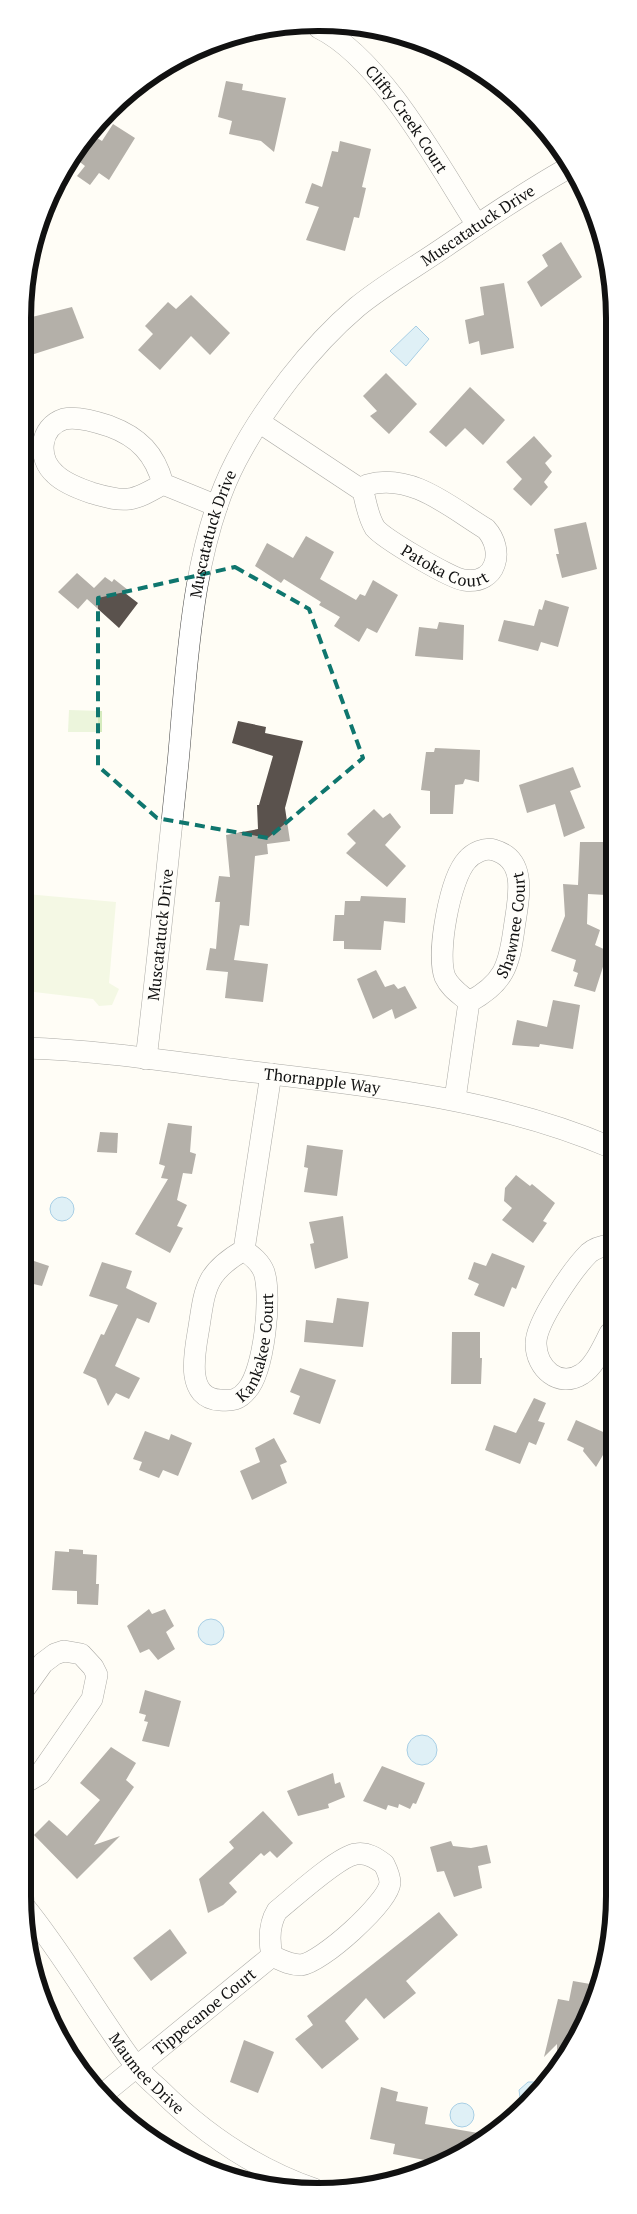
<svg xmlns="http://www.w3.org/2000/svg" width="637" height="2214" font-family="'PT Serif',serif">
<style>
.green{fill:#d5ebbd}
.pitch{fill:#e6f2cf}
.water{fill:#b9e0f7;stroke:#3f96cf}
.building{fill:#5a524d}
.lines{fill:none;stroke-linecap:round;stroke-linejoin:round}
.street-casing{stroke:#444;stroke-width:22}
.street{stroke:#fff;stroke-width:21}
.marked{fill:none;stroke:#0f766e;stroke-width:4;stroke-dasharray:10 6;stroke-linejoin:round}
.labels{text-anchor:middle;stroke-width:5;stroke-linejoin:round;paint-order:stroke}
.street-label{font-size:16px;fill:#111;stroke:#fff}
.rim{fill:none;stroke:#111;stroke-width:6}
</style>
<rect width="100%" height="100%" fill="#fffdf5"/>
<path class="green" d="M69 710 102 711V732H68Z"/>
<path class="pitch" d="M26 894 116 902 109 983 119 989 112 1005 99 1006 93 999 26 991Z"/>
<g class="water">
<path d="M416 326 429 339 406 366 390 351Z"/>
<circle cx="62" cy="1209" r="12"/>
<circle cx="211" cy="1632" r="13"/>
<circle cx="422" cy="1750" r="15"/>
<path d="M528 2082H535L540 2086 524 2103 520 2098 519 2090Z"/>
<circle cx="462" cy="2115" r="12"/>
</g>
<g class="building">
<path d="M226 81 243 84 242 90 286 98 274 152 261 141 229 134 232 121 218 117Z"/>
<path d="M113 124 135 138 109 180 99 173 90 185 77 176 85 166 72 156 92 135 102 141Z"/>
<path d="M340 141 371 149 362 187 366 188 359 218 354 217 345 251 306 240 319 207 305 203 312 183 322 187 332 151 338 152Z"/>
<path d="M561 242 582 277 541 307 527 282 548 266 542 255Z"/>
<path d="M504 283 514 348 481 355 479 341 469 344 465 320 484 315 480 287Z"/>
<path d="M191 295 230 333 210 355 191 336 160 370 138 350 153 334 145 326 168 302 176 309Z"/>
<path d="M72 307 84 338 28 356V318Z"/>
<path d="M386 373 417 404 389 434 370 416 377 411 363 396Z"/>
<path d="M470 387 505 420 483 445 465 428 446 447 429 432Z"/>
<path d="M534 436 552 456 545 463 552 472 544 482 548 487 531 506 513 489 522 479 506 462Z"/>
<path d="M586 522 597 569 562 578 556 554H559L554 529Z"/>
<path d="M306 536 334 552 320 579 356 600 360 594 365 596 373 580 398 595 377 633 367 628 359 642 334 626 340 617 319 605 321 602 284 579 281 583 255 566 267 543 293 558Z"/>
<path d="M77 573 94 588 105 577 112 582 114 579 128 590 125 593 138 603 119 628 87 599 78 609 58 592Z"/>
<path d="M545 600 569 607 558 647 541 642 538 651 498 641 504 620 534 626 539 609 542 610Z"/>
<path d="M439 622 464 625 463 660 415 656 419 627 437 629Z"/>
<path d="M238 721 266 727 265 733 303 741 285 808 290 841 267 844 268 854 255 856 249 926 240 925 234 960 268 964 263 1002 225 998 228 972 206 970 210 948 216 949 220 902H215L219 876 230 877 226 835 258 829 257 805H259L273 756 232 743Z"/>
<path d="M435 748 480 750 479 782 465 779 463 784 455 785 453 814H430V791L421 790 426 752H434Z"/>
<path d="M573 767 581 787 570 791 585 828 564 837 555 804 527 813 519 785Z"/>
<path d="M374 809 383 818 390 813 401 827 385 845 406 866 387 887 346 853 356 843 347 834Z"/>
<path d="M580 842H606L607 855 611 856V874H607L606 895 588 894 587 924 600 930 595 945 608 951 595 992 574 986 578 973 573 971 576 960 551 951 565 916 563 884 578 885Z"/>
<path d="M361 896 406 898 405 923 384 921 381 950 344 949V941H333L335 915H344L345 901H360Z"/>
<path d="M376 970 385 987 394 984 398 989 405 986 417 1008 395 1019 392 1009 373 1019 357 979Z"/>
<path d="M553 1000 580 1005 573 1049 540 1044 539 1047 512 1045 517 1020 547 1027Z"/>
<path d="M168 1123 192 1126 190 1152 196 1154 192 1174 183 1173 177 1200 187 1205 177 1226 183 1228 170 1253 135 1234 168 1179 161 1178 165 1166 159 1164Z"/>
<path d="M100 1132 118 1133 117 1153 97 1152Z"/>
<path d="M307 1145 343 1150 337 1196 304 1192 308 1168 304 1167Z"/>
<path d="M516 1175 530 1186 532 1184 555 1203 543 1221 547 1223 533 1243 502 1220 512 1208 504 1201 505 1188Z"/>
<path d="M343 1216 348 1258 315 1269 310 1244 314 1243 309 1222Z"/>
<path d="M492 1253 525 1266 516 1289 512 1287 504 1307 474 1295 479 1284 468 1279 474 1262 486 1266Z"/>
<path d="M25 1258 49 1266 42 1286 25 1282Z"/>
<path d="M102 1262 132 1271 126 1288 157 1303 149 1323 137 1318 115 1366 140 1378 129 1399 116 1393 108 1406 96 1379 83 1373 101 1334 104 1335 118 1305 89 1296Z"/>
<path d="M337 1298 369 1302 363 1347 304 1342 306 1320 333 1323Z"/>
<path d="M452 1332H480V1358H482L481 1384H451Z"/>
<path d="M300 1368 336 1380 320 1424 293 1414 300 1396 290 1392Z"/>
<path d="M534 1398 546 1403 538 1421 545 1423 536 1445 529 1442 520 1464 485 1450 494 1425 516 1433Z"/>
<path d="M576 1420 610 1435V1458L603 1455 596 1467 583 1451 584 1448 567 1440Z"/>
<path d="M145 1431 169 1440 171 1434 192 1443 178 1476 163 1470 159 1478 139 1470 142 1462 133 1459Z"/>
<path d="M274 1438 287 1462 280 1465 287 1483 252 1500 240 1471 260 1462 255 1448Z"/>
<path d="M69 1549 83 1550V1554L97 1555 96 1584H99L98 1605 77 1604V1591L52 1590 55 1551 69 1552Z"/>
<path d="M149 1609 152 1614 165 1609 174 1626 166 1632 175 1649 158 1660 149 1649 140 1653 127 1626Z"/>
<path d="M145 1690 181 1701 169 1747 142 1741 148 1722 144 1721 146 1715 139 1713Z"/>
<path d="M111 1747 136 1763 126 1780 134 1787 94 1845 120 1836 77 1879 34 1835 49 1820 67 1836 100 1800 80 1783Z"/>
<path d="M382 1766 425 1783 416 1804 413 1803 410 1809 399 1804 398 1808 388 1805 386 1810 363 1801Z"/>
<path d="M333 1773 335 1784 340 1782 345 1797 328 1804 329 1808 298 1816 287 1791Z"/>
<path d="M263 1811 293 1843 277 1858 270 1851 264 1856 261 1853 229 1883 237 1892 223 1905 208 1913 199 1879 234 1848 229 1842Z"/>
<path d="M451 1841 453 1846 471 1848 487 1845 491 1863 478 1866 482 1888 454 1897 444 1871 437 1872 430 1847Z"/>
<path d="M439 1912 458 1935 406 1981 416 1993 384 2019 366 1998 345 2021 359 2039 322 2069 295 2039 313 2025 307 2016Z"/>
<path d="M170 1929 187 1953 151 1981 133 1958Z"/>
<path d="M573 1981 596 1985 565 2060 557 2068V2044L544 2057 558 1999 569 2001Z"/>
<path d="M244 2040 274 2052 258 2093 230 2082Z"/>
<path d="M381 2087 398 2092 396 2101 428 2107 425 2124 490 2135 435 2162 393 2154 395 2144 370 2139Z"/>
</g>
<g class="lines">
<defs>
<g id="street">
<path id="s1" d="M319 28C382 59 439 166 477 225"/>
<path id="s2" d="M259 422 363 491C366 503 368 517 375 528 383 538 451 579 464 580 497 585 505 550 486 529 450 507 411 472 367 485L363 491"/>
<path d="M163 484C132 502 126 503 92 493 80 489 64 483 55 474 37 458 39 427 64 419 77 416 97 422 109 426 139 437 155 454 163 484L217 506"/>
<path id="s3" d="M25 1048C96 1050 167 1061 237 1070 363 1085 493 1097 610 1147"/>
<path id="s4" d="M146 1059C158 960 168 861 178 763 187 667 191 547 236 461 264 407 310 347 357 307 385 284 419 265 449 244 489 217 528 190 570 167"/>
<path id="s5" d="M455 1099 469 1002C504 983 509 966 514 929 518 900 529 860 494 850 485 847 473 853 467 860 450 878 436 954 445 977 450 988 460 994 469 1002"/>
<path id="s6" d="M244 1250C206 1272 205 1287 199 1327 195 1351 184 1398 220 1400 232 1401 239 1400 247 1390 264 1371 272 1296 264 1272 260 1262 252 1256 244 1250L271 1074"/>
<path d="M610 1333C603 1346 595 1366 582 1374 559 1389 536 1368 536 1344 535 1323 574 1268 589 1253 595 1248 602 1246 610 1245"/>
<path d="M23 1784 40 1774 92 1699 97 1675 93 1667 81 1654 64 1651 55 1654 43 1663 23 1691"/>
<path id="s7" d="M24 1906C65 1956 96 2013 135 2065 142 2074 151 2082 159 2089 205 2135 254 2168 314 2189"/>
<path id="s8" d="M102 2095 272 1956C281 1960 290 1965 301 1965 321 1963 388 1903 390 1883 390 1876 387 1870 384 1864 376 1858 367 1852 356 1854 339 1856 293 1898 277 1911 269 1924 269 1941 272 1956"/>
</g>
</defs>
<use href="#street" class="street-casing"/>
<use href="#street" class="street"/>
</g>
<path d="M0 0H637V2214H0ZM235 567 309 609 363 758 268 838 157 818 98 766V598Z" fill="#fffdf5" fill-opacity=".55" fill-rule="evenodd"/>
<path class="marked" d="M235 567 309 609 363 758 268 838 157 818 98 766V598Z"/>
<g class="labels">
<g class="street-label">
<text dy="6" stroke="none"><textPath href="#s1" startOffset="128">Clifty Creek Court</textPath></text>
<text dy="6" stroke="none"><textPath href="#s4" startOffset="950">Muscatatuck Drive</textPath></text>
<text dy="6" stroke="none"><textPath href="#s4" startOffset="530">Muscatatuck Drive</textPath></text>
<text dy="6" stroke="none"><textPath href="#s2" startOffset="245">Patoka Court</textPath></text>
<text dy="6" stroke="none"><textPath href="#s5" startOffset="192">Shawnee Court</textPath></text>
<text dy="6" stroke="none"><textPath href="#s4" startOffset="125">Muscatatuck Drive</textPath></text>
<text dy="6" stroke="none"><textPath href="#s3" startOffset="299">Thornapple Way</textPath></text>
<text dy="6" stroke="none"><textPath href="#s6" startOffset="256">Kankakee Court</textPath></text>
<text dy="6" stroke="none"><textPath href="#s8" startOffset="132">Tippecanoe Court</textPath></text>
<text dy="6" stroke="none"><textPath href="#s7" startOffset="208">Maumee Drive</textPath></text>
</g>
</g>
<path d="M0 0H637V2214H0ZM318 31H319A287 287 0 0 1 606 318V1896A287 287 0 0 1 319 2183H318A287 287 0 0 1 31 1896V318A287 287 0 0 1 318 31Z" fill="#fff" fill-rule="evenodd"/>
<path class="rim" d="M318 31H319A287 287 0 0 1 606 318V1896A287 287 0 0 1 319 2183H318A287 287 0 0 1 31 1896V318A287 287 0 0 1 318 31Z"/>
</svg>
